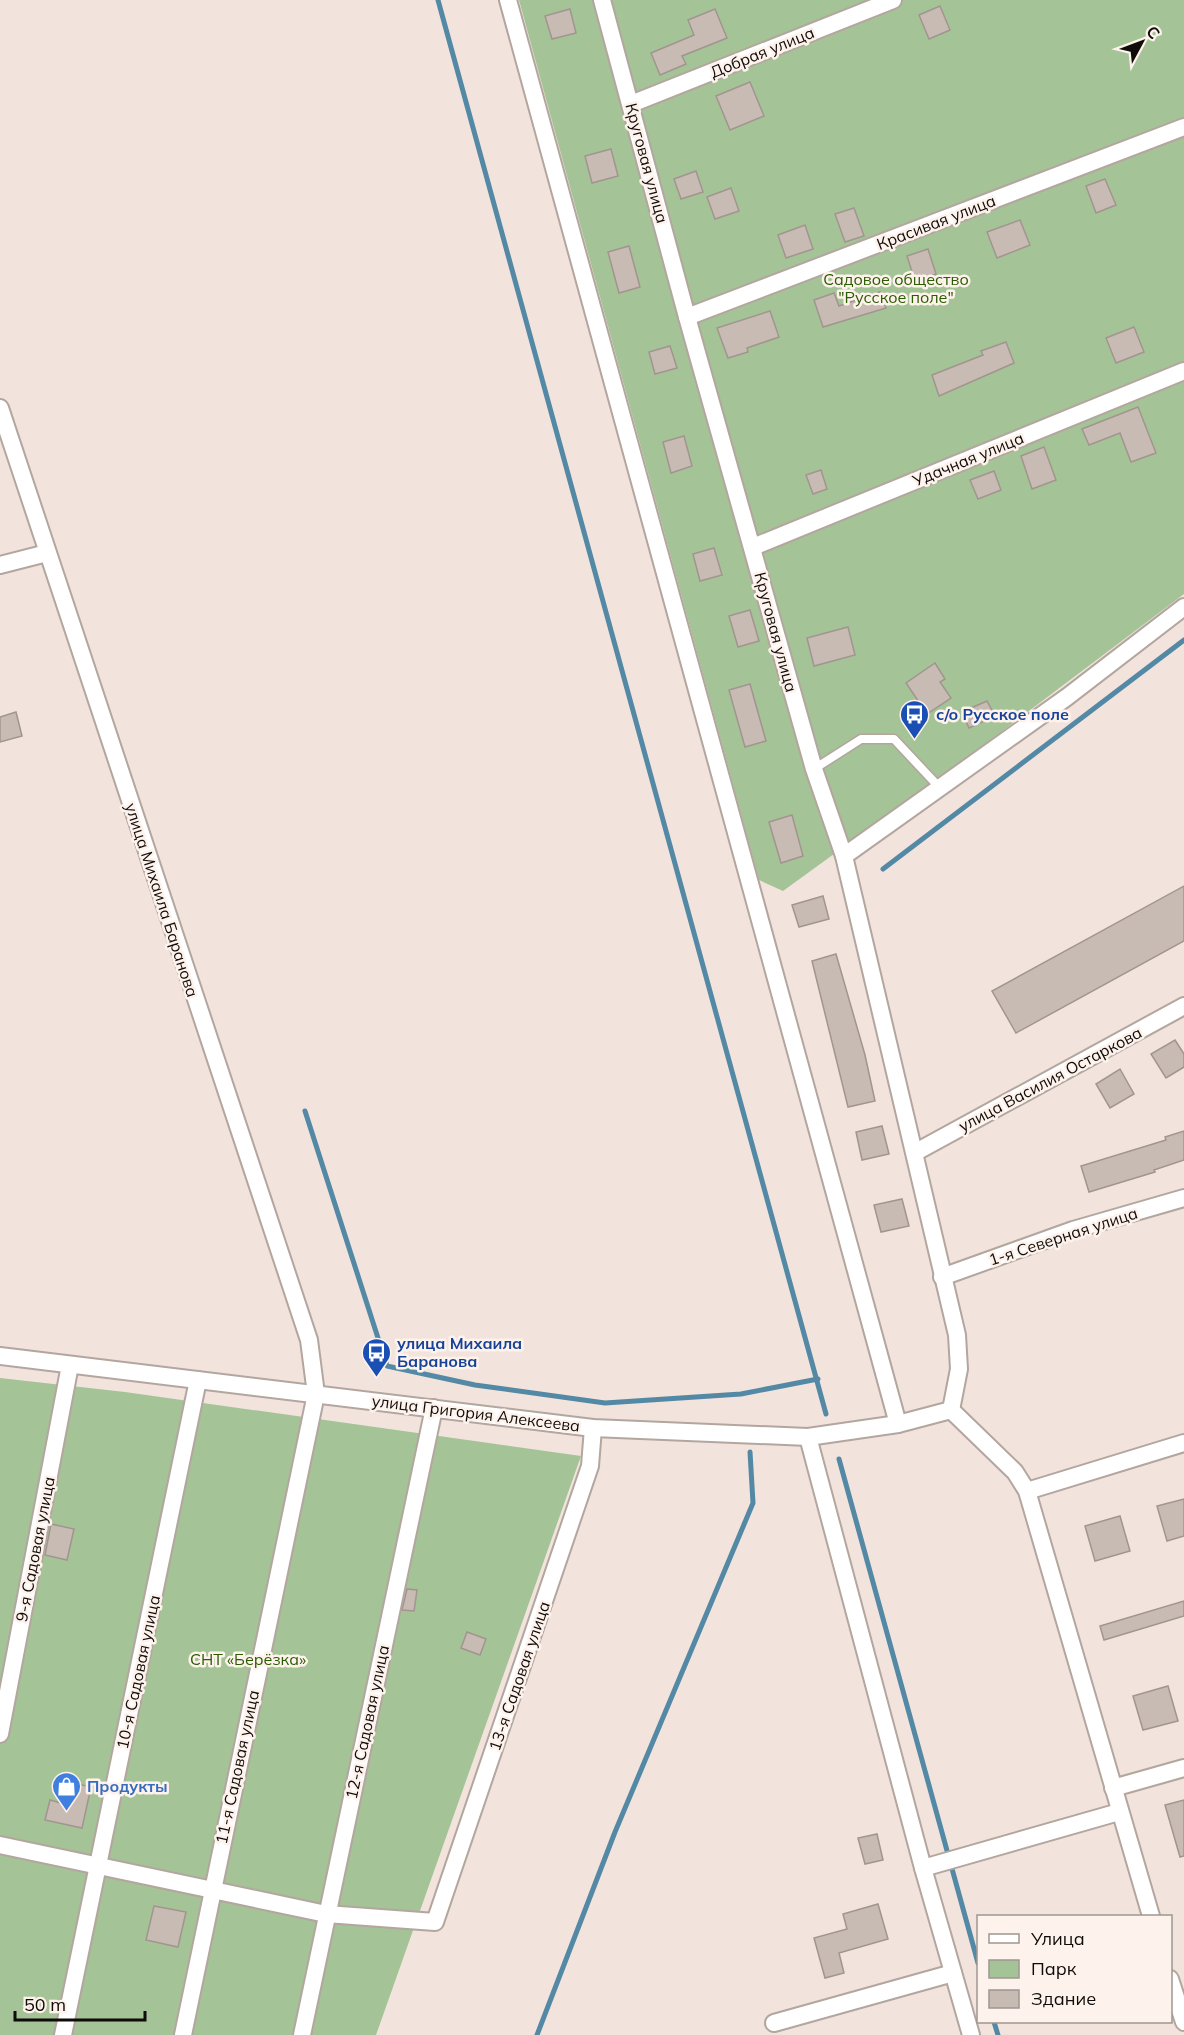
<svg xmlns="http://www.w3.org/2000/svg" width="1184" height="2035" font-family="Mulish,sans-serif">
<style>
.green{fill:#a4c396}
.lines{fill:none;stroke-linecap:round;stroke-linejoin:round}
.stream{stroke:#5489a6;stroke-width:5}
.building{fill:#c8bbb4;stroke:#a2958f;stroke-width:1.5}
.service-casing{stroke:#b3a69f;stroke-width:11}
.minor-casing{stroke:#b3a69f;stroke-width:20}
.service{stroke:#fff;stroke-width:8}
.minor{stroke:#fff;stroke-width:16}
.labels{text-anchor:middle;stroke-width:5;stroke-linejoin:round;paint-order:stroke}
.street-label{font-size:16px;fill:#0f0b08;stroke:#fef2ec}
.park-label{font-size:16px;fill:#295c00;stroke:#fef2ec}
.transit-label{font-size:16px;font-weight:bold;fill:#164399;stroke:#fef2ec;text-anchor:start}
.shop-label{font-size:16px;font-weight:bold;fill:#366cbe;stroke:#fef2ec;text-anchor:start}
</style>
<rect width="100%" height="100%" fill="#f2e4dd"/>
<g class="green">
<path d="M519 0H1184V594L976 751 783 891 759 880Z"/>
<path d="M0 1378 125 1392 581 1456 376 2035H0Z"/>
</g>
<g class="lines">
<g class="stream">
<path d="M438 0 826 1414"/>
<path d="M883 869 1184 640"/>
<path d="M305 1111 387 1366 475 1385 605 1403 741 1394 818 1379"/>
<path d="M839 1459 978 1963"/>
<path d="M994 2022 998 2035"/>
<path d="M537 2035 615 1832 753 1503 750 1452"/>
</g>
</g>
<g class="building">
<path d="M940 6 950 30 929 39 919 15Z"/>
<path d="M570 9 576 33 552 39 545 16Z"/>
<path d="M715 9 727 38 682 56 686 64 660 75 651 53 694 35 688 20Z"/>
<path d="M750 82 764 116 730 130 716 96Z"/>
<path d="M611 149 618 176 592 183 585 156Z"/>
<path d="M696 171 703 192 681 199 674 179Z"/>
<path d="M1105 179 1116 205 1096 213 1086 186Z"/>
<path d="M731 188 739 211 715 219 707 197Z"/>
<path d="M854 208 864 236 845 242 835 214Z"/>
<path d="M1020 220 1030 245 997 258 987 232Z"/>
<path d="M805 225 813 249 786 258 778 235Z"/>
<path d="M629 246 640 287 619 293 608 252Z"/>
<path d="M928 249 936 274 915 281 907 256Z"/>
<path d="M880 292 886 308 823 327 814 300 834 293 839 306Z"/>
<path d="M770 311 779 337 747 348 748 352 728 358 717 328Z"/>
<path d="M1134 327 1144 352 1116 363 1106 338Z"/>
<path d="M1006 342 1014 363 939 396 932 375 983 355 981 351Z"/>
<path d="M670 346 677 368 655 374 649 352Z"/>
<path d="M1138 407 1156 453 1131 462 1120 433 1089 445 1082 429Z"/>
<path d="M684 436 692 466 671 473 663 442Z"/>
<path d="M1044 447 1056 480 1032 489 1021 456Z"/>
<path d="M821 470 827 489 813 494 806 475Z"/>
<path d="M994 471 1001 490 978 499 970 480Z"/>
<path d="M714 548 722 575 700 581 693 554Z"/>
<path d="M750 610 759 641 738 647 729 616Z"/>
<path d="M848 627 855 655 814 666 807 638Z"/>
<path d="M935 663 945 679 940 682 951 698 927 714 906 683Z"/>
<path d="M750 684 766 741 745 747 729 690Z"/>
<path d="M987 701 995 716 969 728 962 712Z"/>
<path d="M16 712 22 736 0 742V717Z"/>
<path d="M792 815 803 856 781 863 769 822Z"/>
<path d="M1184 886V941L1016 1033 992 991Z"/>
<path d="M823 896 829 919 799 927 792 905Z"/>
<path d="M836 954 865 1055 875 1101 848 1107 812 961Z"/>
<path d="M1175 1040 1184 1054V1067L1166 1078 1151 1054Z"/>
<path d="M1120 1069 1134 1094 1110 1108 1096 1084Z"/>
<path d="M882 1126 889 1154 862 1160 856 1132Z"/>
<path d="M1184 1131V1160L1154 1170 1155 1172 1089 1192 1081 1166 1166 1140 1165 1137Z"/>
<path d="M902 1199 909 1226 881 1232 874 1205Z"/>
<path d="M1184 1499V1536L1167 1541 1157 1506Z"/>
<path d="M1120 1516 1130 1551 1095 1561 1085 1526Z"/>
<path d="M51 1524 74 1529 67 1560 45 1555Z"/>
<path d="M407 1589 417 1590 414 1611 402 1610Z"/>
<path d="M1184 1601V1616L1104 1640 1100 1626Z"/>
<path d="M467 1632 486 1639 480 1655 461 1648Z"/>
<path d="M1168 1686 1178 1721 1143 1730 1133 1696Z"/>
<path d="M73 1783 91 1787 82 1828 45 1820 50 1800 68 1805Z"/>
<path d="M1184 1800V1856L1180 1857 1165 1805Z"/>
<path d="M877 1834 883 1860 865 1864 858 1838Z"/>
<path d="M878 1904 888 1939 839 1953 844 1973 825 1978 814 1938 847 1929 843 1914Z"/>
<path d="M154 1906 186 1912 178 1947 146 1940Z"/>
</g>
<g class="lines">
<defs>
<path id="service" d="M814 769 861 739H894L940 788"/>
<g id="minor">
<path d="M508 0 898 1424"/>
<path d="M602 0 687 317 814 769 844 856 957 1335 959 1369 951 1410"/>
<path d="M631 104 893 0"/>
<path d="M687 317 1184 127"/>
<path d="M0 408 309 1340 316 1394 183 2035"/>
<path d="M753 547 1184 371"/>
<path d="M0 565 47 553"/>
<path d="M844 856 1067 697 1184 607"/>
<path d="M916 1152 1184 1006"/>
<path d="M942 1277 1073 1230 1184 1198"/>
<path d="M0 1356 593 1428 808 1437 898 1424 951 1410"/>
<path d="M951 1410 1015 1472 1027 1491 1151 1916"/>
<path d="M808 1437 923 1868 971 2035"/>
<path d="M1027 1491 1184 1443"/>
<path d="M0 1734 70 1365"/>
<path d="M1113 1788 1184 1768"/>
<path d="M0 1845 326 1914 435 1922 590 1466 593 1428"/>
<path d="M923 1868 1119 1812"/>
<path d="M1170 1979 1184 2022"/>
<path d="M774 2023 953 1973"/>
<path d="M63 2035 198 1380"/>
<path d="M302 2035 434 1408"/>
</g>
</defs>
<use href="#service" class="service-casing"/>
<use href="#minor" class="minor-casing"/>
<use href="#service" class="service"/>
<use href="#minor" class="minor"/>
</g>
<defs>
<symbol id="bus-pin" viewBox="-11 -11 22 30"><path d="M0 17L-7.5 6A9.5 9.5 0 1 1 7.5 6Z" fill="#1a4fb4" stroke="#fef2ec"/><path d="M-5-6H5V4H4V6H2V4H-2V6H-4V4H-5ZM-3.5-4V0h7V-4ZM-3.5 1.2v1.5H-2V1.2ZM2 1.2v1.5H3.5V1.2Z" fill="#fff"/></symbol>
<symbol id="shop-pin" viewBox="-11 -11 22 30"><path d="M0 17L-7.5 6A9.5 9.5 0 1 1 7.5 6Z" fill="#3f7fe0" stroke="#fef2ec"/><path d="M-5-2.5h2.3a2.7 3.5 0 0 1 5.4 0H5L5.5 6h-11ZM-1.5-2.5h3a1.5 2.3 0 0 0-3 0Z" fill="#fff"/></symbol>
</defs>
<g fill-rule="evenodd">
<use href="#bus-pin" x="898" y="698" width="33" height="45"/>
<use href="#bus-pin" x="360" y="1336" width="33" height="45"/>
<use href="#shop-pin" x="50" y="1770" width="33" height="45"/>
</g>
<g class="labels">
<g class="street-label">
<text transform="translate(762 52) rotate(-22)" y="6">Добрая улица</text>
<text transform="translate(647 163) rotate(75)" y="6">Круговая улица</text>
<text transform="translate(936 222) rotate(-21)" y="6">Красивая улица</text>
<text transform="translate(968 459) rotate(-22)" y="6">Удачная улица</text>
<text transform="translate(776 632) rotate(75)" y="6">Круговая улица</text>
<text transform="translate(162 900) rotate(72)" y="6">улица Михаила Баранова</text>
<text transform="translate(1050 1079) rotate(-28)" y="6">улица Василия Остаркова</text>
<text transform="translate(1063 1236) rotate(-18)" y="6">1-я Северная улица</text>
<text transform="translate(476 1413) rotate(7)" y="6">улица Григория Алексеева</text>
<text transform="translate(35 1549) rotate(-79)" y="6">9-я Садовая улица</text>
<text transform="translate(138 1672) rotate(-78)" y="6">10-я Садовая улица</text>
<text transform="translate(519 1676) rotate(-71)" y="6">13-я Садовая улица</text>
<text transform="translate(367 1722) rotate(-78)" y="6">12-я Садовая улица</text>
<text transform="translate(237 1767) rotate(-78)" y="6">11-я Садовая улица</text>
</g>
<g class="park-label">
<text x="896" y="285">Садовое общество<tspan x="896" dy="18">"Русское поле"</tspan></text>
<text x="248" y="1665">СНТ «Берёзка»</text>
</g>
<g class="transit-label">
<text x="936" y="720">с/о Русское поле</text>
<text x="397" y="1349">улица Михаила<tspan x="397" dy="18">Баранова</tspan></text>
</g>
<g class="shop-label">
<text x="87" y="1792">Продукты</text>
</g>
</g>
<rect x="977" y="1915" width="195" height="108" fill="#fef2ec" stroke="#9e9691" stroke-width="1.5"/>
<rect x="989" y="1934" width="30" height="9" fill="#ffffff" stroke="#9e9691" stroke-width="1.5"/>
<text x="1031" y="1945" font-size="18" fill="#0f0b08">Улица</text>
<rect x="989" y="1960" width="30" height="18" fill="#a4c396" stroke="#9e9691" stroke-width="1.5"/>
<text x="1031" y="1975" font-size="18" fill="#0f0b08">Парк</text>
<rect x="989" y="1990" width="30" height="18" fill="#c8bbb4" stroke="#9e9691" stroke-width="1.5"/>
<text x="1031" y="2005" font-size="18" fill="#0f0b08">Здание</text>
<g transform="translate(1142 42) rotate(49)" stroke="#fef2ec" stroke-width="4.5" paint-order="stroke">
<path d="M0-4.5L10 22L0 15L-10 22Z" fill="#0f0b08"/>
<text y="-9" font-size="16" font-weight="bold" text-anchor="middle" fill="#0f0b08">С</text>
</g>
<path d="M15 2011v9h130v-9" fill="none" stroke="#0f0b08" stroke-width="3"/>
<text x="24" y="2011" font-size="18" fill="#0f0b08" stroke="#fef2ec" stroke-width="4.5" paint-order="stroke">50 m</text>
</svg>
